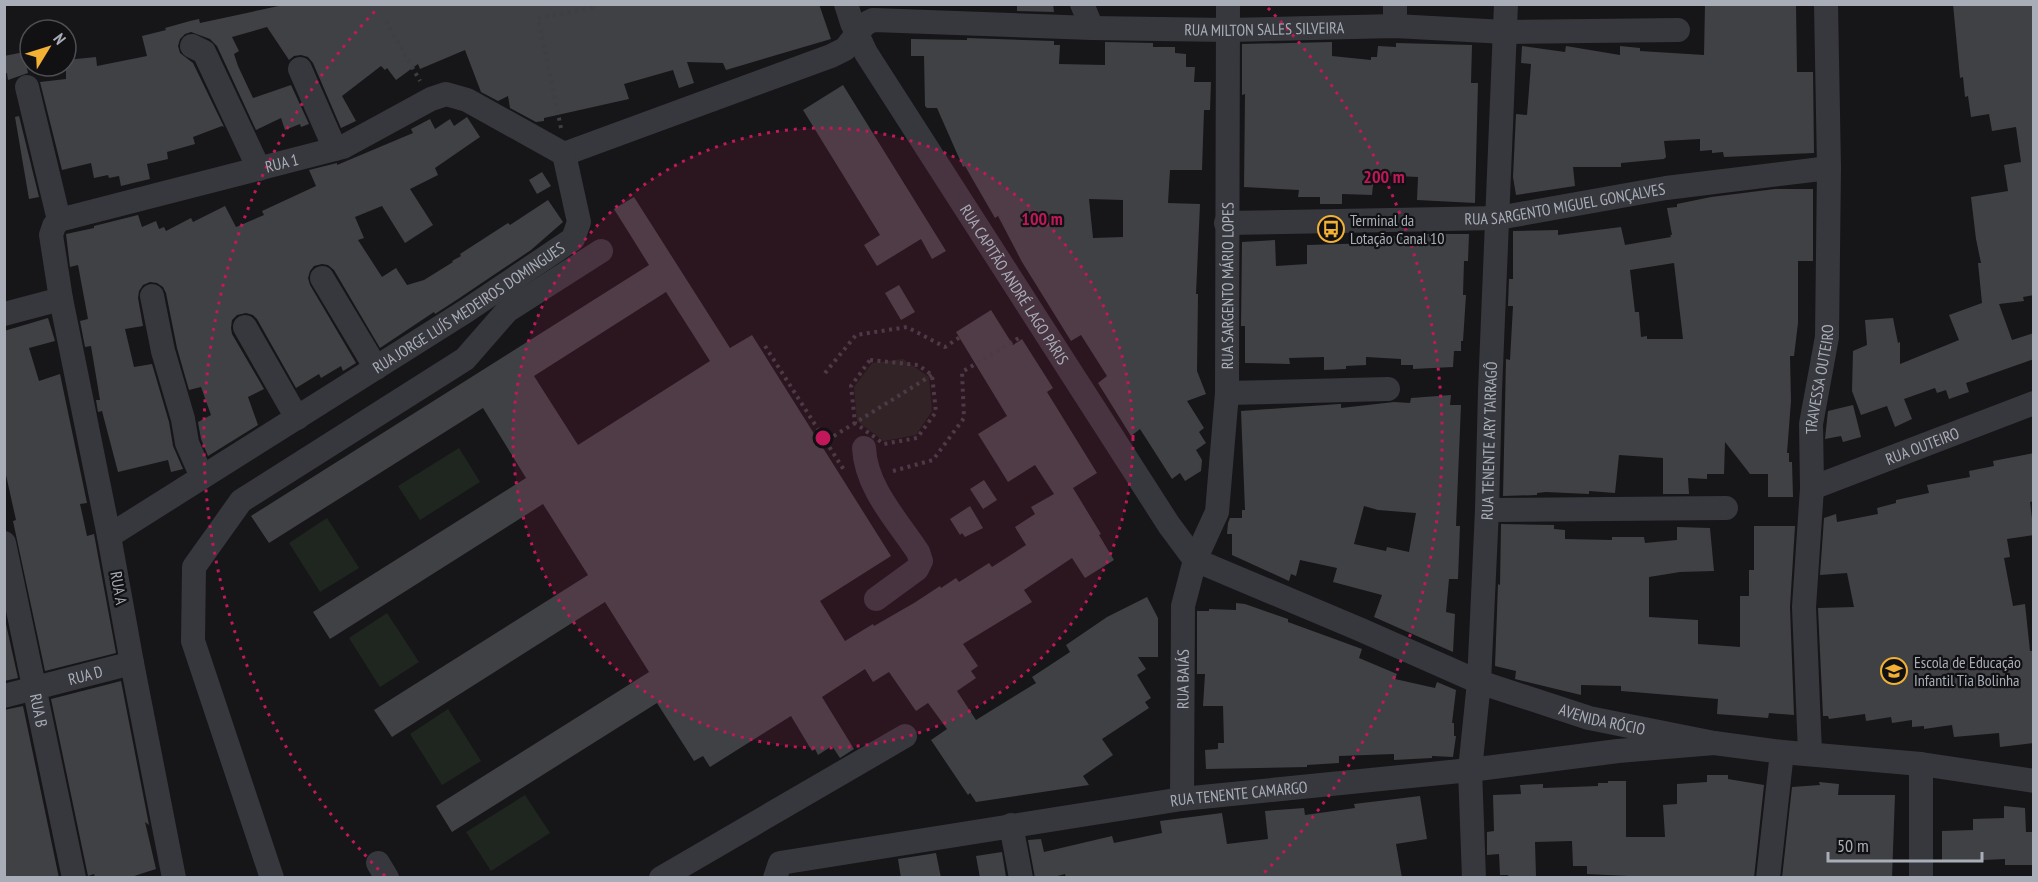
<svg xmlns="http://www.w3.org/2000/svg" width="2038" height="882" font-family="'PT Sans Narrow',sans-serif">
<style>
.green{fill:#1e261f}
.building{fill:#404145;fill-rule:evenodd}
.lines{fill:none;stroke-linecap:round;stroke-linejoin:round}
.path{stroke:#3d3f44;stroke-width:4;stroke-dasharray:3 4.5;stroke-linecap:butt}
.minor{stroke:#37383d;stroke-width:24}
.ring{fill:none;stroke:#c2185b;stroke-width:3;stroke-dasharray:3 6}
.labels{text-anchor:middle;stroke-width:4.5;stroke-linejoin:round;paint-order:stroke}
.street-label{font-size:16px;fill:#a8adb8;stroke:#111113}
.poi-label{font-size:16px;fill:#a8adb8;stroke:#111113;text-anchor:start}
.centre{fill:#c2185b;stroke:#111113;stroke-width:3}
.ring-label{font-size:18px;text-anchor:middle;font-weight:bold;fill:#c2185b;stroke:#111113;stroke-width:4.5;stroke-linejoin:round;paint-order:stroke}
</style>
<rect width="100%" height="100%" fill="#161618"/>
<g class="green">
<path d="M903 359 929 377 932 411 916 435 884 441 857 421 854 387 872 363Z"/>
<path d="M459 448 480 482 420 520 398 486Z"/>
<path d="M327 518 359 568 320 592 289 543Z"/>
<path d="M387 613 419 662 380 687 349 638Z"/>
<path d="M448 709 481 761 442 785 410 734Z"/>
<path d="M525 795 550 833 491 871 466 832Z"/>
</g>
<g class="building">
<path d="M288 4H819L831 39 726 70 723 63 687 62 694 83 679 88 673 70 624 84 629 99 544 118V121L536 122 510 108 508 96 498 101 481 92 465 50 420 69 418 64 396 80 387 68 385 70 381 66 342 96 356 121 341 128 313 63 308 57 301 55 294 56 289 60 267 27 232 37 239 51 234 54 238 66 253 98 291 85 309 124 301 127 300 124 285 130 281 118 256 130 217 46 210 39 191 32 185 34 180 39 178 46 180 53 193 63 224 127 222 126 193 137 195 144 167 152 168 159 147 164 150 179 133 183 121 186 119 176 109 178 108 175 94 178 91 163 62 170 40 82 66 79V60L96 57 97 66 147 56 142 36 166 30 165 28 190 21 199 19 200 23Z"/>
<path d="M1017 4H1053L1054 12 1017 11Z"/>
<path d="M1705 4H1796L1797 72H1813L1814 153 1724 157 1723 152 1712 153V150L1700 151V139L1664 141 1666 157 1664 159 1621 163V167H1573L1575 186 1516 195 1513 177 1516 114 1527 115 1531 64 1521 63 1522 46 1565 52 1566 46 1620 55V46L1640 48V51L1704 55Z"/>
<path d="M1953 4H2034V295L2023 297 2024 301 1999 304 2012 340 2034 333V359L1966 383 1969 392 1949 399 1946 390 1937 393 1935 388 1904 399 1912 419 1895 427 1887 406 1861 415 1852 391 1853 351 1867 345 1865 320 1893 318 1898 343 1900 342V364L1959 340 1949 315 1982 303 1978 263H1981L1976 239 1971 197 2008 191 2004 165 2021 162 2016 127 1992 131 1989 114 1971 117 1968 96 1965 97 1963 77 1960 78Z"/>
<path d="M967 38 1054 41V45H1060L1059 64 1105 65V42L1153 43V47H1175V53L1186 54V67H1195L1194 82H1211L1210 110H1204L1202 170H1170L1168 203 1200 204 1196 294H1198L1197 371 1206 394 1187 401 1204 428 1199 432 1206 443 1196 450 1202 460 1201 471 1185 481 1180 473 1172 479 1140 429 1131 436 1098 383 1107 376 1081 335 1071 341 1022 262 998 216 995 218 965 166 963 167 937 108H927L925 106 924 56H911V39L967 40ZM1089 199 1123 200V237L1093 238Z"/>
<path d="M1332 42V56L1371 60V57H1377L1378 46 1396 47V43L1472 45 1471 83H1478L1475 203 1417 200 1418 177 1374 175 1372 195 1342 194V204H1320V197H1298L1299 190 1244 187 1245 94 1242 95V44Z"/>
<path d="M24 52 28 73 8 80 7 73H4V56Z"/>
<path d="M843 85 946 251 932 259 921 239 877 266 864 245 880 235 803 110Z"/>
<path d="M19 116 39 197 29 199 15 117Z"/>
<path d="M467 117 480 137 435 168 438 175 410 189 433 225 405 243 382 206 355 217 364 238 358 240 382 277 396 268 407 285 424 280 453 262 452 261 461 256 460 254 508 223 510 225 548 200 563 222 531 250 458 299 435 314 434 312 380 348 334 270 328 265 322 264 314 266 310 271 308 278 310 285 356 363 343 371 341 366 321 378 319 374 296 388 257 319 253 315 246 313 237 315 232 320 231 328 232 334 264 389 248 397 258 425 208 456 201 439 198 422 211 415 201 387 189 390 177 348 166 293 163 287 157 283 150 282 143 285 139 291 138 298 143 326 125 329 134 367 152 364 169 422 173 446 183 469 171 472 168 460 118 472 102 411 98 412 96 400H100L91 346 85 347 80 321 88 319 78 265 70 267 66 234 94 228V226L138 215 142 227 156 221 159 229 164 227 166 231 191 218 193 222 225 206 236 227 264 215 262 211 316 186 309 170 337 163V165L413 133 411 129 430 119 435 129 450 119 454 126Z"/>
<path d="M542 172 551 186 537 194 529 180Z"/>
<path d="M1775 189H1813V261H1798V323L1794 356H1790L1791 401 1787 453H1789V462H1792L1793 497H1768V474H1750L1725 442 1724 474H1707V479L1688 478 1689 494H1663V458L1619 455 1615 493 1589 491V494L1546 492 1537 493V495L1503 496 1506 359 1510 360 1513 306H1508L1509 279H1513V231L1558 230V235L1621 227 1625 245 1671 237 1670 235H1672L1667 208 1677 207V204L1711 197ZM1674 263 1683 339H1647V336L1641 337 1639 312H1635L1630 270Z"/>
<path d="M634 197 730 348 752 335 891 556 820 601 845 641 873 624 874 626 914 603 940 586 941 588 956 578 959 582 989 563 992 567 1026 545 1015 527 1035 514 1031 507 1054 494 1035 465 1008 482 978 434 1007 416 956 332 991 310 1013 345 1022 339 1053 388 1047 392 1097 473 1073 488 1101 534 1099 535 1114 560 1085 578 1072 558 1024 590 1032 602 963 644 978 666 971 671 976 678 957 691 976 720 1036 683 1032 677 1070 652 1066 645 1107 617 1147 597 1158 618V657H1138L1146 669 1137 675 1151 698 1145 702 1149 708 1102 739 1113 755 1083 776 1089 785 976 802 970 793 968 795 931 740 947 729 928 703 916 711 889 672 873 682 865 669 822 697 854 749 840 758 832 746 818 755 815 749 812 751 791 716 710 767 703 756 694 761 657 703 452 832 436 806 649 672 605 602 392 737 374 710 588 575 543 504 330 639 313 612 526 478 483 408 269 543 251 516 649 265 614 209ZM666 292 710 361 578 445 534 376Z"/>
<path d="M1404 234H1469L1468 261H1464L1463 295H1466L1463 341H1461V351H1454L1453 367 1413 369V365H1401V359L1366 357V365L1346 366V369L1324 370V357L1289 358 1290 364 1245 363V326H1241L1242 242 1275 240 1276 266 1307 264V245L1374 243V236H1403Z"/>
<path d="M899 285 915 312 901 320 885 293Z"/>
<path d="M48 318 55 341 29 348 39 381 60 374 87 503 80 504 87 536 94 534 116 653 45 671 13 521 16 520 4 466V331Z"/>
<path d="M1451 395 1450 405H1461L1457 501 1456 526H1460L1458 579H1449L1446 612 1455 614 1453 652 1374 617 1382 595 1333 582 1337 568 1300 560 1296 576 1291 574 1289 581 1232 555V534H1227L1228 523 1230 518H1242V510H1245L1241 411 1339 404H1341V408L1394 402 1410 403 1411 398ZM1364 506 1378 510 1416 513 1409 552 1387 547 1386 551 1354 544Z"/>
<path d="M1853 405 1861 437 1843 442 1841 436 1825 439 1828 411Z"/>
<path d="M2034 453V501L2030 502 2034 535 2007 539 2010 557 2004 558 2013 606 2025 604 2030 651H2034V743L2000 747 1999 733 1954 737 1952 725 1924 729V726L1912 727V720L1892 723 1891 717 1866 721 1865 714 1829 719 1828 716H1823L1818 608 1854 607 1847 573 1820 575 1824 518 1836 514 1837 522 1878 514 1877 508 1896 503V500L1929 493 1927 485 1970 477 1969 471 1994 466 1993 461Z"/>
<path d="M984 480 997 500 983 509 970 489Z"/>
<path d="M970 506 983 528 965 537 962 533 960 535 950 519Z"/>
<path d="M1501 524 1554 525V529L1565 530V539L1612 540V537H1644L1645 543 1677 540V527L1710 528 1714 571 1680 572 1649 577V617L1698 620V644L1740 647V596H1749V570H1754V526H1795L1790 607 1794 715 1769 713 1768 718 1717 714 1718 699 1621 691V686L1581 685V695L1515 679 1516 671 1495 666 1498 584 1500 585Z"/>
<path d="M1236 603 1245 604 1288 619V622L1362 649 1359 658 1397 674 1395 679 1435 688 1437 682 1456 690 1452 723H1454V736H1456L1453 757 1432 756V758L1394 760V754L1339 756V763L1307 765V767L1206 769 1205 750 1218 749V743H1224L1223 706H1203L1205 674H1197V611H1209V609L1236 610Z"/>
<path d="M4 615 18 678 4 681Z"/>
<path d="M121 681 149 825 145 822 156 869 128 878H95L94 874 88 876 51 699Z"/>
<path d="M23 706 59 878H4V710Z"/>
<path d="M1707 775H1728V779L1764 785 1754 878H1628V876L1587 874V866H1573L1572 841 1535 842 1536 876 1509 877 1508 875H1500L1499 854 1487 855V832L1494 831 1493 795 1521 794 1520 785 1543 784V788L1572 787 1598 786V783H1608V781H1626V837H1665L1663 805 1677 804V784L1707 782Z"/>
<path d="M1819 782 1839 784 1838 795H1895L1892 878H1782L1792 787 1820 785Z"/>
<path d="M1420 796 1427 839 1396 844 1402 878H1066L1065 874 1050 878H1035L1028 840 1041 839 1044 852 1112 836 1114 843 1162 833 1160 821 1222 813 1227 844 1268 839 1265 811 1304 808 1305 815 1355 808 1354 804Z"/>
<path d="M2004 806 2025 808 2026 832H2034V865H2005V859L1942 862V831L1973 830V819L2004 818Z"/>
<path d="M1002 852 1006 877 980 878 976 856Z"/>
<path d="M936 853 941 878H901L898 859Z"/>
</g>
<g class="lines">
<g class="path">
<path d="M386 21 420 81"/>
<path d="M561 128 538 18 592 8 591 4"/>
<path d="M765 346 844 470"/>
<path d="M870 360 918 365 932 375 936 412 917 438 884 444 855 423 851 386Z"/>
<path d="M825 373 856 335 907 327 945 347 960 337"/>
<path d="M821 444 932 375"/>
<path d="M893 471 933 460 964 418 962 372 1022 336"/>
</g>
<g class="minor">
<path id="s1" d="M846 4 852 23 866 53 1169 525 1195 560"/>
<path d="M1082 4 1092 28"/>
<path d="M1395 4V26"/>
<path d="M192 46 204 52 259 169"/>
<path d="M300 69 335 149"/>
<path d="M27 87 59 220"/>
<path id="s2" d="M1226 223 1498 218 1666 188 1829 168"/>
<path d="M322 278 376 368"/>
<path d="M152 296 163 351 183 419 187 443 202 477"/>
<path d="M4 314 61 299"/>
<path d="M245 327 297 418"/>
<path d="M1227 393 1388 389"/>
<path d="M864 448C866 488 897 520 918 552L921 561 917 569 876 599"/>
<path id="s3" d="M1812 488 2034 403"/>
<path d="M1487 510 1726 508"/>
<path id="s4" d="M109 536 466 311 573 239 579 222 564 154 831 56 845 49 865 24 873 20 1092 28 1227 30 1395 26 1505 32 1678 30"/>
<path id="s5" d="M4 543 74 878"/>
<path id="s6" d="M1195 560 1359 629 1479 682 1589 718 1714 743 1782 752 1921 764 2034 781"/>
<path id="s7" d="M4 696 132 663"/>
<path id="s8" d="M1810 753 1804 607 1812 488 1811 424 1827 337 1829 168 1826 4"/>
<path d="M1921 764V878"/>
<path id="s9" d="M1182 799 1183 606 1195 560 1217 512 1227 393 1228 4"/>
<path d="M1011 825 1021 878"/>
<path d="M378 863 387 878"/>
<path id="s10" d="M174 878 132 663 109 536 61 299 51 235 54 226 59 220 343 147 431 99 446 94 467 100 564 154"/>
<path d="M272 878 193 641 194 567 241 501 465 359 507 311 601 251"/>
<path d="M661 878 905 736"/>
<path id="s11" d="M775 878 780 863 1182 799 1470 770 1618 751 1714 743"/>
<path id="s12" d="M1474 878 1470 770 1479 682 1487 510 1490 391 1506 4"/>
<path d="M1768 878 1782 752"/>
</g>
</g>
<circle cx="823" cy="438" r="310" fill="#c2185b" fill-opacity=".12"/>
<g class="ring">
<circle cx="823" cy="438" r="310"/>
<path d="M385 876A619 619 0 0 1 378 8M1268 8A619 619 0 0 1 1261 876"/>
</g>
<defs>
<symbol id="bus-ring" viewBox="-11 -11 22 22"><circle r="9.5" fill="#111113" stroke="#f2b134" stroke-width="1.5"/><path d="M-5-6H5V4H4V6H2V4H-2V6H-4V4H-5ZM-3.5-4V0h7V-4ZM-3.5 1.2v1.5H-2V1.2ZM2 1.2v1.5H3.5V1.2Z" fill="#f2b134"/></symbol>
<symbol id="school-ring" viewBox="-11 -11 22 22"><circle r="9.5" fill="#111113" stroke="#f2b134" stroke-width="1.5"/><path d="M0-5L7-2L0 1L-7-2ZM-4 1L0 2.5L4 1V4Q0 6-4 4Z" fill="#f2b134"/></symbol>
</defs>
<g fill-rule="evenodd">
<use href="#bus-ring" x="1316" y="214" width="30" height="30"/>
<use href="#school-ring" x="1879" y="656" width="30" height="30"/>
</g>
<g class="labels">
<g class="street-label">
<text dy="6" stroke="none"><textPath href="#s4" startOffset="1371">RUA MILTON SALES SILVEIRA</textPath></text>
<text dy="6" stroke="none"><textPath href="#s10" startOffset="902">RUA 1</textPath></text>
<text dy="6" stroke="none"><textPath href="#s2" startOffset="340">RUA SARGENTO MIGUEL GONÇALVES</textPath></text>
<text dy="6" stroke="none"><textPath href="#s1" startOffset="328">RUA CAPITÃO ANDRÉ LAGO PÁRIS</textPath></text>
<text dy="6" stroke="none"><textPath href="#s9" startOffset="520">RUA SARGENTO MÁRIO LOPES</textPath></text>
<text dy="6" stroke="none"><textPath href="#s4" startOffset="426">RUA JORGE LUÍS MEDEIROS DOMINGUES</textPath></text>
<text dy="6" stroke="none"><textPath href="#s8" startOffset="375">TRAVESSA OUTEIRO</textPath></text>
<text dy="6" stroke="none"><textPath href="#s12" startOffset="438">RUA TENENTE ARY TARRAGÔ</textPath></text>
<text dy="6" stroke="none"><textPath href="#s3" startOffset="118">RUA OUTEIRO</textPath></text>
<text transform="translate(119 588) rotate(80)" y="6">RUA A</text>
<text dy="6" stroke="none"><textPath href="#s7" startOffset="84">RUA D</textPath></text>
<text dy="6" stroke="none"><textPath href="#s9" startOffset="120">RUA BAIÁS</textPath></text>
<text dy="6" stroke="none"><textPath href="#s5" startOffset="171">RUA B</textPath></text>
<text dy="6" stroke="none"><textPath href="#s6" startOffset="438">AVENIDA RÓCIO</textPath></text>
<text dy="6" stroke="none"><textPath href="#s11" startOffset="480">RUA TENENTE CAMARGO</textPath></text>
</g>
<g class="poi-label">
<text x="1350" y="226">Terminal da<tspan x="1350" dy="18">Lotação Canal 10</tspan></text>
<text x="1914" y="668">Escola de Educação<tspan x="1914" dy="18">Infantil Tia Bolinha</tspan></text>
</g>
</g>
<circle cx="823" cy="438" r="9" class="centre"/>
<g class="ring-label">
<text x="1384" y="183">200 m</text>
<text x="1042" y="225">100 m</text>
</g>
<rect width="2038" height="882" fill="none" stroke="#a8adb8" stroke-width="12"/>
<g transform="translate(48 48) rotate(52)"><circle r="28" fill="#111113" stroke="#4d4f55" stroke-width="1.5"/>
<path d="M0-4.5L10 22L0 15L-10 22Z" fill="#f2b134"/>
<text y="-9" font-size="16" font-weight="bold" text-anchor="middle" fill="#a8adb8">N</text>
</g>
<path d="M1828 852v9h154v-9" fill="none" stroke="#a8adb8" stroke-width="3"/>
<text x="1837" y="852" font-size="18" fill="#a8adb8" stroke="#111113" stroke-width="4.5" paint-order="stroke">50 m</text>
</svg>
